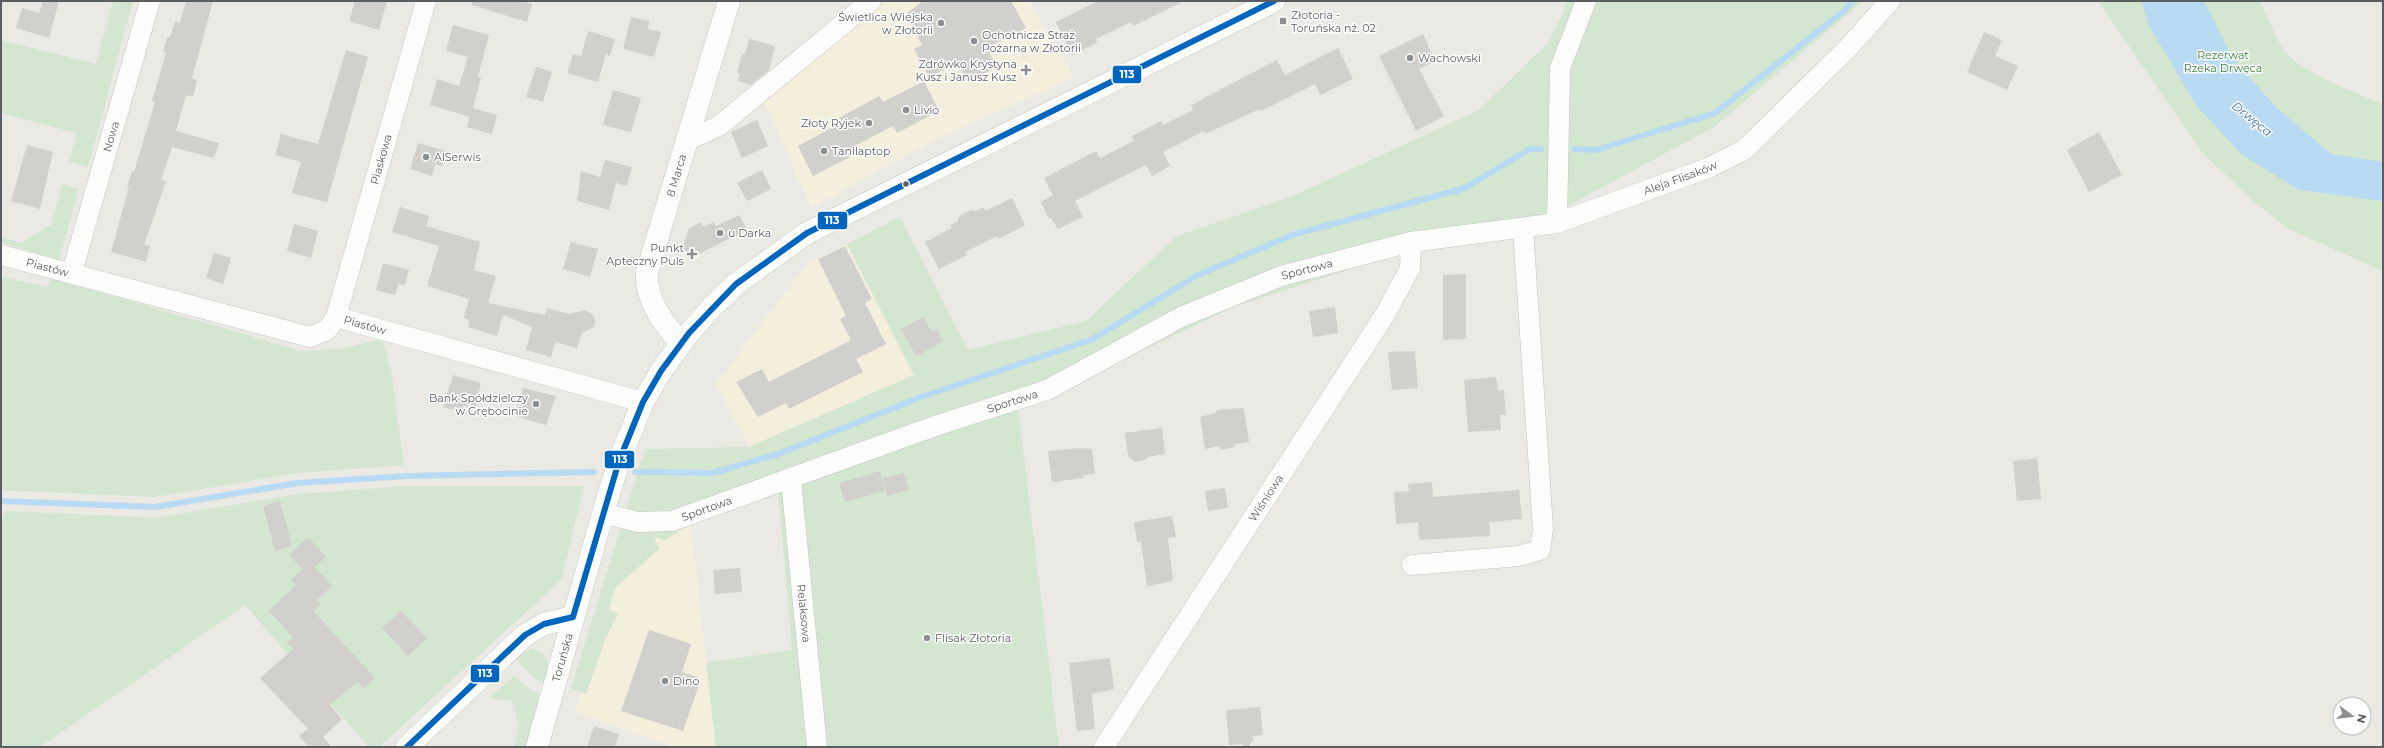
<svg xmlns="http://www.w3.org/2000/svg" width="2384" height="748" viewBox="0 0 2384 748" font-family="Montserrat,sans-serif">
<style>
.commercial{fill:#f4eedd}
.green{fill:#d2e6d0}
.water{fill:#b9daf3}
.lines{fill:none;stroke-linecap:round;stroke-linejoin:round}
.stream{stroke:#b9daf3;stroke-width:6}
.building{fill:#d1d0cd}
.street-casing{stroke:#c5c5c5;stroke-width:21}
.secondary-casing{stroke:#c6c7c6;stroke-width:23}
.street{stroke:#fcfcfb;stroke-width:20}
.secondary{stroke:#fcfcfb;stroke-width:22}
.bus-1-casing{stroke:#fff;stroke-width:9}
.bus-1{stroke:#0065bd;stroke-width:6}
.poi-dot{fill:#8c8f90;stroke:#fff;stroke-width:1.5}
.bus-dot{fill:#5a5e62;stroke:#fff;stroke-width:1.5}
.labels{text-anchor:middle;stroke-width:3;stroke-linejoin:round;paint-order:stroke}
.poi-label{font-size:11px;fill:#5a5e62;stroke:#fff;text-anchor:start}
.park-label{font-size:11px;fill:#39823c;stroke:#fff}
.street-label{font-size:11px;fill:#5a5e62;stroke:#fff}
.water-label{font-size:12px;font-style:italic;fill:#4275ab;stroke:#fff}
.line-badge{stroke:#fff;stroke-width:1.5}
.badge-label{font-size:11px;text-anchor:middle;font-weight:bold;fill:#fff}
</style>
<rect width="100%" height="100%" fill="#eae9e4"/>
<path class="commercial" d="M883,1H1029L1074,77L935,140L811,208L763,98Z
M847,244L914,375L749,447L716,384L807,264Z
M691,524L712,714L716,747H675L575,712L628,530L665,540Z"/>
<path class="green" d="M113,1H133L88,167L69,161L77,133L1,113V40L96,64Z
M1568,1H1863L1714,127L1549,216L1401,253L1236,306L1100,370L1016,390L1059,747H716L706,663L792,650L778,487L688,525L665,540L654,537L659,549L615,588L609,610L618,613L605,640L586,694L571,688L645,449L749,447L914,375L847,244L900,217L968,350L1086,321L1177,236L1291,197L1479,110L1549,42Z
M2098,1H2260C2268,17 2275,38 2286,53C2303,73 2358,94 2383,104V271L2289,229L2254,202L2201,151Z
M62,184L79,189L59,260L1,242V237L21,243L51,225Z
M1,277L48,287L51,278L301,351L340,349L382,339L391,369L404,465L297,473L154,497L1,490Z
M407,486H584L561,580L379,747H369L245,605L40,747H1V520L5,511L156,518L299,494Z
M531,649C552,653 549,666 545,683L535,679L515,658V656Z
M514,676L530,690L542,694L526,747H514L519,727L512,701L489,698Z"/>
<path class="water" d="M2142,1H2204L2232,58L2277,108L2331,154L2383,162V201L2299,190L2241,154L2196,105L2148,24Z"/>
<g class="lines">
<path class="stream" d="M1574,149L1596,150L1715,113L1845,10L1852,1
M635,472L712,473L778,454L921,397L1093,339L1196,276L1292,235L1465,188L1530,149H1541
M1,501L155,507L298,483L406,476L593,472"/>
</g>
<path class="building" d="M43,1H59L49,38L16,28L22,8L39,13Z
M186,1H213L192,78L197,80L193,97L186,95L176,131L219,143L214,158L172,147L161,180L166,181L144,245L150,246L146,262L111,252L129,187L127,186L132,171L134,172L155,102L152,101L166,53L163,52L167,37H170L175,21L180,23Z
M355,1H387L379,30L349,21Z
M472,1H523L532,4L527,22L472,5Z
M923,1H1011L1026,28L987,48L997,67L967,82L958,63L929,77L914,49L922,45L906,14Z
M1098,1H1184L1133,26L1131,22L1096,39L1097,43L1072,55L1056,22Z
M631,17L649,21L648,29L661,32L654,57L623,49Z
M453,25L489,35L478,77L481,78L473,108L497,115L492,134L467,127L470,117L430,105L437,79L459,86L468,57L446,51Z
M588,31L615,39L610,56L606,54L598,82L567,73L573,54L581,56Z
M1984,32L2002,40L1995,56L2018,66L2007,90L1967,72Z
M1423,34L1435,61L1419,69L1444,116L1416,131L1379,56Z
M749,39L775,46L769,70L751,85L738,81L740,74L737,73L742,54H745Z
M1338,48L1353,79L1321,95L1315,84L1261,111L1260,109L1205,134L1204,131L1163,152L1170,166L1152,176L1146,165L1075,201L1083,217L1058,229L1051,218L1049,219L1041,202L1053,195L1044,178L1096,151L1100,158L1134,141L1132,136L1161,121L1163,125L1193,110L1191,105L1277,60L1285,75Z
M346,50L368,57L327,202L292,193L301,162L275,155L281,134L318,144Z
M536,67L552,72L543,102L526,97Z
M924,81L939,111L897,133L893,126L853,147L856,154L813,176L798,146L839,124L837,119L879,96L883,102Z
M613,90L641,98L631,132L603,125Z
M757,120L768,146L742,158L731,132Z
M2099,132L2122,175L2089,192L2067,150Z
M418,143L446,151L442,166L435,164L432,176L410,169Z
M27,145L53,152L40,209L11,201Z
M605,160L632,167L627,186L616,183L609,210L577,201L581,171L600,177Z
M762,170L771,189L747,201L737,183Z
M1012,198L1025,225L998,239L997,236L965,252L967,255L939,269L925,242L952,228L950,225L958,221L959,216L971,210L976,211L984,207L985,211Z
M400,207L429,216L426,226L480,242L474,270L496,276L488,303L545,315L547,308L569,314L585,310L593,315L595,321L594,327L582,333L577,348L555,342L551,357L526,350L532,327L503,315L497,336L468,327L469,320L464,318L469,299L427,286L439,246L392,232Z
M739,215L747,230L689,259L683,246L689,228L701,222L703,227L714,222L716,226Z
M294,224L318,231L311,258L287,251Z
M571,242L598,249L590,277L563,269Z
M845,246L872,299L865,303L886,344L856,359L863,372L789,409L786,403L758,417L736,382L762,369L769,382L851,340L840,319L846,316L818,259Z
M214,253L231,258L223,284L206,278Z
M383,263L409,270L405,285L399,284L395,295L376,290Z
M1466,274V339L1443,340V275Z
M1335,307L1338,333L1313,337L1309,311Z
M924,317L931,331L937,329L943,342L916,356L901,329Z
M1415,351L1418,388L1392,390L1388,352Z
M453,375L481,383L475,409L463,406L461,412L443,407Z
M1496,377L1498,391L1504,390L1506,415H1500L1501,430L1468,432L1464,380Z
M523,388L556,396L546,425L514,416Z
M1241,408L1244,409L1249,442L1235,444V447L1221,450L1220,446L1205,449L1200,417L1215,413L1217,410Z
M1162,428L1165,454L1148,457L1145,460L1135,462L1128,456L1125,433Z
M1080,448L1092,449L1095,474L1083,475L1084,478L1052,482L1048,451Z
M2037,458L2041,499L2017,501L2013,461Z
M880,471L885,491L845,502L839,483Z
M904,473L909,490L887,496L883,478Z
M1432,482L1433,497L1519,490L1522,519L1489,522L1490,536L1419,540L1418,522L1396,524L1394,492L1409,491L1408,484Z
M1225,488L1228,508L1208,511L1205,491Z
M280,501L292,546L275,551L263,506Z
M1172,516L1176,537L1168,538L1173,581L1147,586L1141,542H1137L1134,522Z
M308,537L326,557L315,567L332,586L317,600L321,604L313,611L375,678L364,688L357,682L330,705L342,719L323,737L332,747H309L299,736L308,729L260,678L293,649L287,643L293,637L269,611L296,585L291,580L302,569L289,555Z
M740,568L742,592L715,594L713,570Z
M401,611L427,638L408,656L382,628Z
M649,630L691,644L682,672L698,677L699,685L683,731L621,711Z
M1110,658L1114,689L1092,694L1095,729L1077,731L1069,663Z
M1260,707L1263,735L1253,736V740L1248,747L1240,744L1229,745L1226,710Z
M594,726L619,734L615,747H587Z"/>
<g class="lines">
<defs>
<g id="street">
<path d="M686,141L719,126L871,1"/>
<path d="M1557,223L1560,68L1586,1"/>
<path id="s1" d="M1,255L310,337L327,330L336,317L643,402"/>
<path id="s2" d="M72,272L150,1"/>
<path id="s3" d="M336,317L426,1"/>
<path id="s4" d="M791,480L817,747"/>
<path id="s5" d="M603,513L638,522L672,521L935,426L1047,390L1181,317L1281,276L1411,242L1557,223L1708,168L1744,150L1848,48L1890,1"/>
<path d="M1412,565L1519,556L1540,550L1543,529L1523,228"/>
<path id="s6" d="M1104,747L1386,313L1410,268L1411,242"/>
</g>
<g id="secondary">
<path id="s7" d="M681,343C663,324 645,299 647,272L729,1"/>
<path d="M407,747L525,635L544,624L573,617"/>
<path id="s8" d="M537,747L603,513L619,461L643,402L661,371L689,333L712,307L736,284L807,233L1274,1"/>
</g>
</defs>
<use href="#street" class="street-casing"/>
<use href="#secondary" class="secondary-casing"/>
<use href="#street" class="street"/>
<use href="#secondary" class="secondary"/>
<defs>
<path id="bus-1" d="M573,617L619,461L643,402L661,371L689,333L736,284L807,233L1274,1
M407,747L525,635L544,624L573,617"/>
</defs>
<use href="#bus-1" class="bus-1-casing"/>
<use href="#bus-1" class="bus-1"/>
</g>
<g class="poi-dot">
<rect x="1279" y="17" width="8" height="8" rx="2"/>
<circle cx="941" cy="23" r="4"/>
<circle cx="974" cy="41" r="4"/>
<circle cx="1410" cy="58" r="4"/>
<path d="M1024 64h4v4h4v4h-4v4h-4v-4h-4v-4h4z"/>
<circle cx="906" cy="110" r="4"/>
<circle cx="869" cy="123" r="4"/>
<circle cx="824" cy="151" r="4"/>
<circle cx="426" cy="157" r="4"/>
<circle cx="720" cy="233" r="4"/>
<path d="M690 248h4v4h4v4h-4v4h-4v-4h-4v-4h4z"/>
<circle cx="536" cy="404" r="4"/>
<circle cx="927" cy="638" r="4"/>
<circle cx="665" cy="681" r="4"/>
</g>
<circle class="bus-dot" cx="906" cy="184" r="3.5"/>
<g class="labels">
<g class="poi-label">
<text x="1291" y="19">Złotoria -<tspan x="1291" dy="13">Toruńska nż. 02</tspan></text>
<text x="933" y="21" text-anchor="end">Świetlica Wiejska<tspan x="933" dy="13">w Złotorii</tspan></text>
<text x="982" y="39">Ochotnicza Straż<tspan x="982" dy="13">Pożarna w Złotorii</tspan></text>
<text x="1418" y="62">Wachowski</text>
<text x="1017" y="68" text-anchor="end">Zdrówko Krystyna<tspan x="1017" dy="13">Kusz i Janusz Kusz</tspan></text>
<text x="914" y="114">Livio</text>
<text x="861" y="127" text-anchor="end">Złoty Ryjek</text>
<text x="832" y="155">Tanilaptop</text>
<text x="434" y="161">AlSerwis</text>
<text x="728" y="237">u Darka</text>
<text x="684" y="252" text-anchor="end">Punkt<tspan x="684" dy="13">Apteczny Puls</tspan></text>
<text x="528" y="402" text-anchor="end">Bank Spółdzielczy<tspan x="528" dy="13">w Grębocinie</tspan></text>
<text x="935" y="642">Flisak Złotoria</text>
<text x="673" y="685">Dino</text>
</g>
<g class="park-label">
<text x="2223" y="59">Rezerwat<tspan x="2223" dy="13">Rzeka Drwęca</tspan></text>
</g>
<g class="street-label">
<text dy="4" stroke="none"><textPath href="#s2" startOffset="141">Nowa</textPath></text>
<text dy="4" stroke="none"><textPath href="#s3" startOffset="164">Piaskowa</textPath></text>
<text dy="4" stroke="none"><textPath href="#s7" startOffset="182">8 Marca</textPath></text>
<text dy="4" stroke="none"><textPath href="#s5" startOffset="1141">Aleja Flisaków</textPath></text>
<text dy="4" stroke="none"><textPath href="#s1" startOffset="48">Piastów</textPath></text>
<text dy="4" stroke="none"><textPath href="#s5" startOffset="755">Sportowa</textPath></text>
<text dy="4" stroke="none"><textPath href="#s1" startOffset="384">Piastów</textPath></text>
<text dy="4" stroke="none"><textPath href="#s5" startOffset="431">Sportowa</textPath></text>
<text dy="4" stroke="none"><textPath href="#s6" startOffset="297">Wiśniowa</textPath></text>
<text dy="4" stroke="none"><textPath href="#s5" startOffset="107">Sportowa</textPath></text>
<text dy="4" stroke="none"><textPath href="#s4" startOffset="134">Relaksowa</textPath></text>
<text dy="4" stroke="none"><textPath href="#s8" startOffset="93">Toruńska</textPath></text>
</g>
<g class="water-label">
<text transform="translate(2252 119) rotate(39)" y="4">Drwęca</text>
</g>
</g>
<g class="line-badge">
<rect x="1112" y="65" width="30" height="19" rx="4" fill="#0065bd"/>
<rect x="817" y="211" width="31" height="19" rx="4" fill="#0065bd"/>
<rect x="604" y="450" width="31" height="19" rx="4" fill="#0065bd"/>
<rect x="470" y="664" width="30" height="19" rx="4" fill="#0065bd"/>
</g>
<g class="badge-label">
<text x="1127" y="78">113</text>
<text x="832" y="224">113</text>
<text x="620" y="463">113</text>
<text x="485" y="677">113</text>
</g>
<rect width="2384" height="748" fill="none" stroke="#5a5e62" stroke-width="4"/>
<g transform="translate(2352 716) rotate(105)"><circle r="19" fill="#ffffff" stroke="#bdbfc0"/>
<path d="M0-3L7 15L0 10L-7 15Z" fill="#8c8f90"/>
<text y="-6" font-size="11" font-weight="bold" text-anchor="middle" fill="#5a5e62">N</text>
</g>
</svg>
